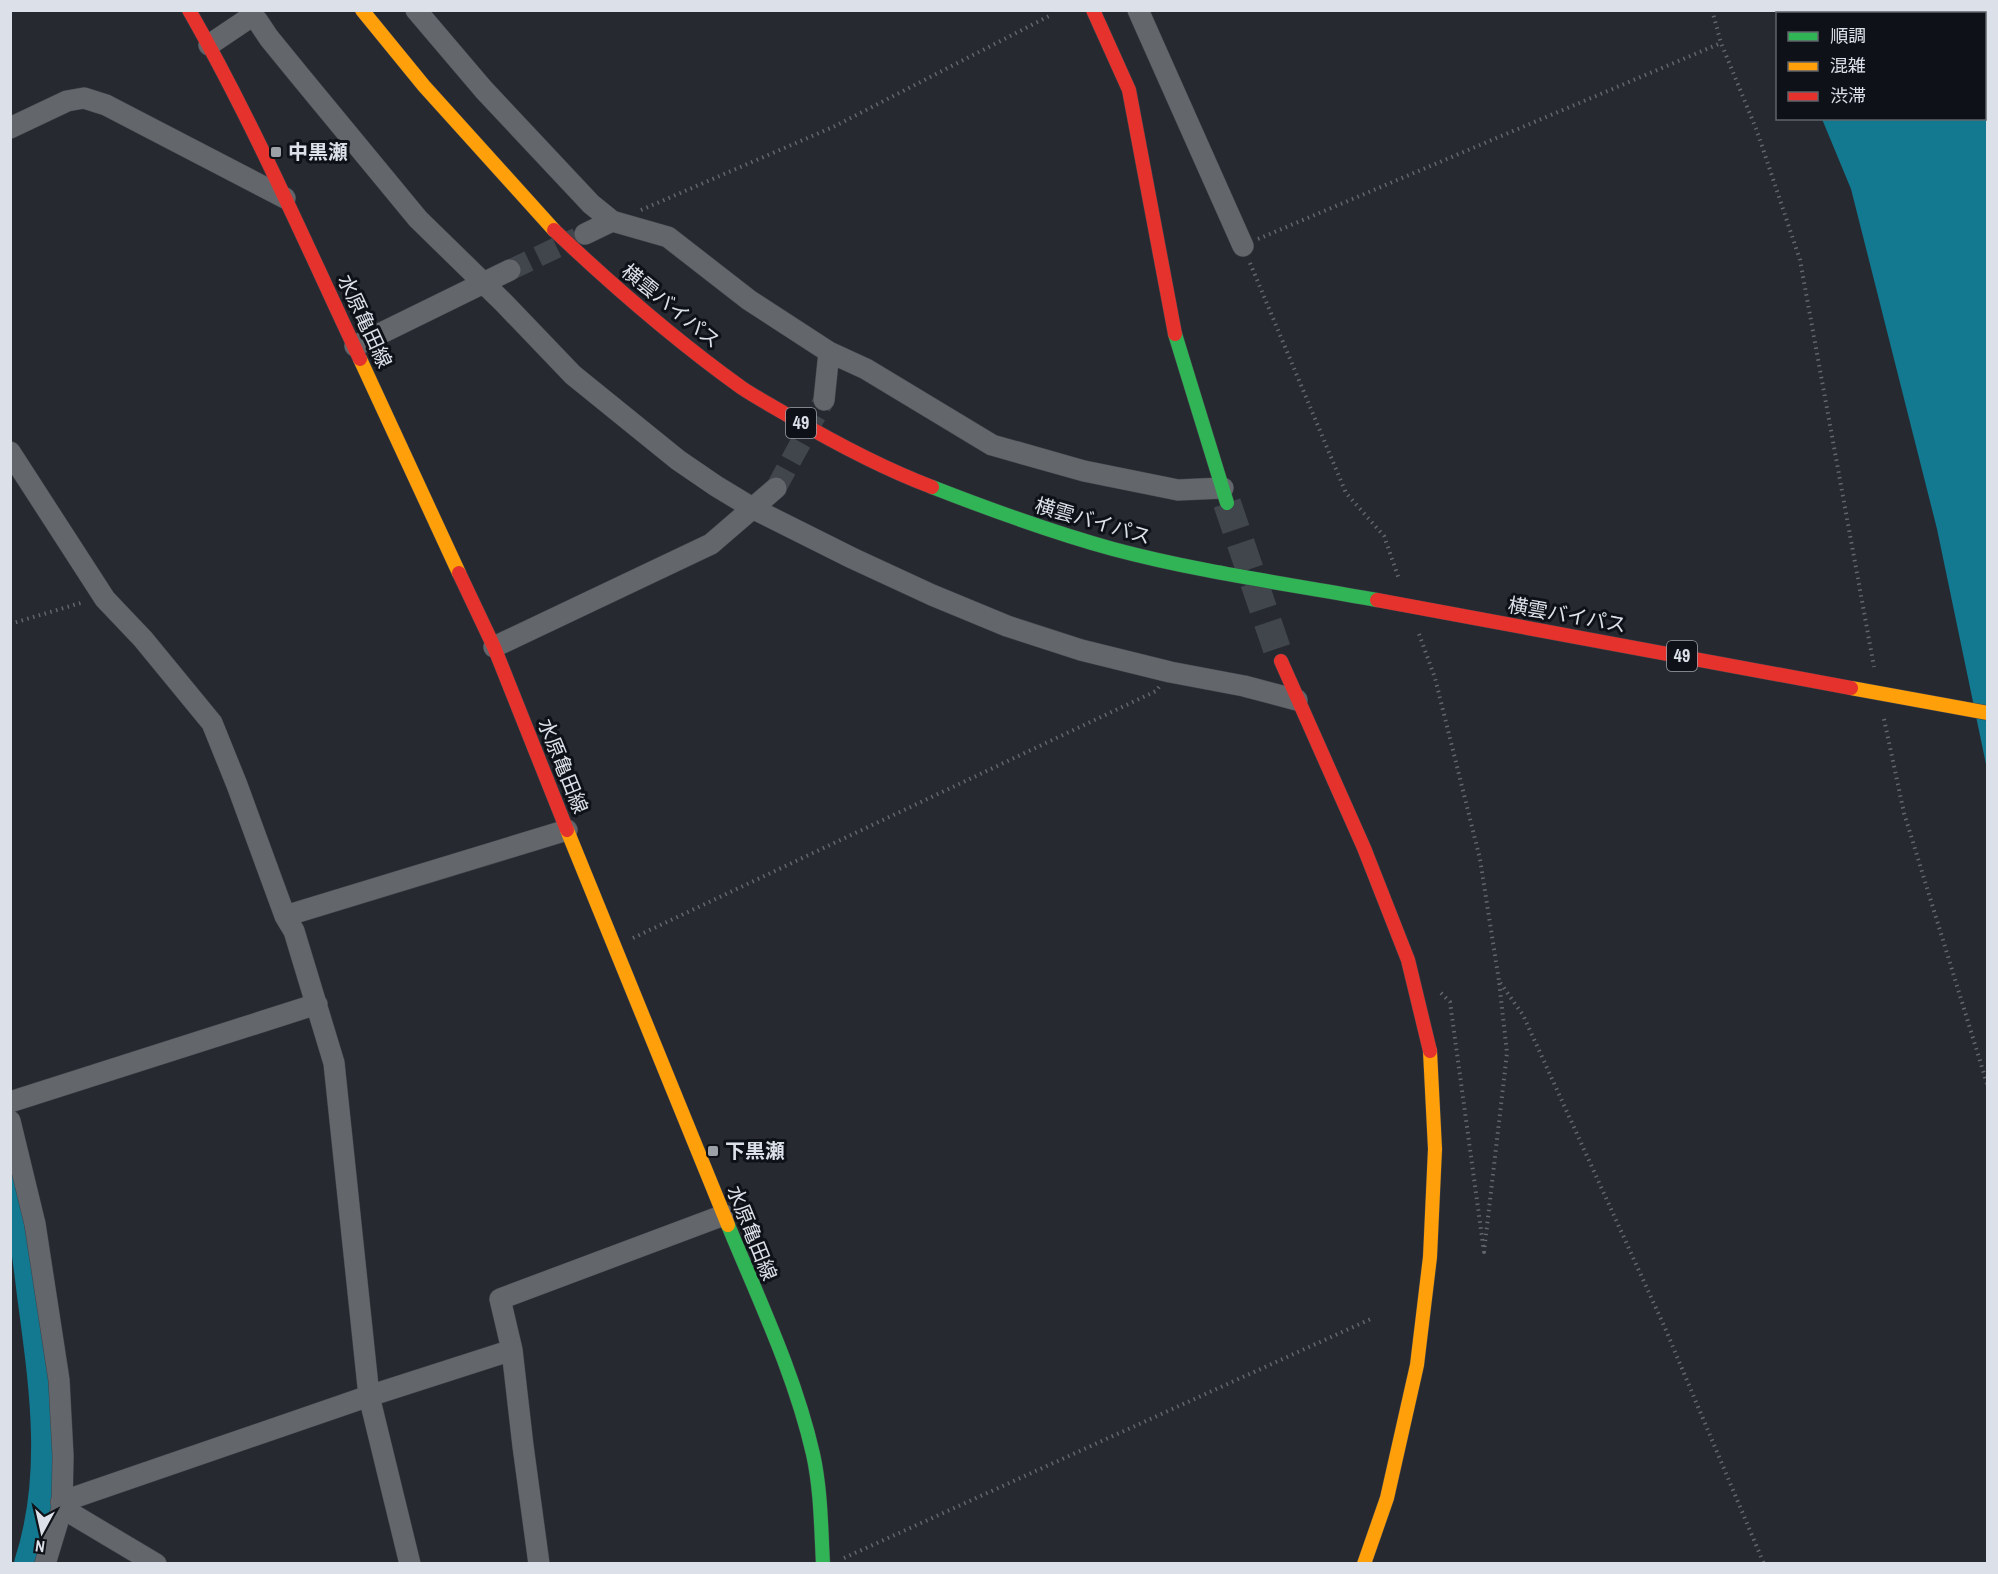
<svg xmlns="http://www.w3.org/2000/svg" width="1998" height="1574" viewBox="0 0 1998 1574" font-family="'Archivo Narrow','Noto Sans JP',sans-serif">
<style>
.water{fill:#127990}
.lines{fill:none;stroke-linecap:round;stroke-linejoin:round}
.river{stroke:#127990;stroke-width:34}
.street-tunnel{stroke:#41454c;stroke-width:21;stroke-dasharray:21 10;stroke-linecap:butt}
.secondary-tunnel{stroke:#41454c;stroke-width:28;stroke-dasharray:28 14;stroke-linecap:butt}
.street-casing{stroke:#41444a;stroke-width:22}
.fast-casing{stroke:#41444a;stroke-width:15}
.slow-casing{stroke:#41444a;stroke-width:15}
.jam-casing{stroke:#41444a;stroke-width:15}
.path{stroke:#63666c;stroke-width:4;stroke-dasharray:1.5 4.5;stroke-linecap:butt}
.street{stroke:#63676c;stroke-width:21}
.fast{stroke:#30b455;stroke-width:14}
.slow{stroke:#ff9f0a;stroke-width:14}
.jam{stroke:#e5322d;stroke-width:14}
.slow-bridge-casing{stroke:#41444a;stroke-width:15;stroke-linecap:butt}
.jam-bridge-casing{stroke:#41444a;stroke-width:15;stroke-linecap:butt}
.slow-bridge{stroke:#ff9f0a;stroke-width:14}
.jam-bridge{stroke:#e5322d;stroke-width:14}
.poi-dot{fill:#9ca1a8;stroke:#0e1117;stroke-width:2}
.labels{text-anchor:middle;stroke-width:6;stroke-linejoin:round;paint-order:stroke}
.shield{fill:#0e1117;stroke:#9ea3aa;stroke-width:1.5}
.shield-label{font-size:18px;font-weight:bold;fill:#dce1e9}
.poi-label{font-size:20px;font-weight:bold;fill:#dce1e9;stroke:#0e1117;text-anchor:start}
.street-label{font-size:20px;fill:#dce1e9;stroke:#0e1117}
</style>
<rect width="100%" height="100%" fill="#262930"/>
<path class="water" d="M1779,11H1987V769L1937,529L1851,189L1822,119L1984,118V14H1780Z"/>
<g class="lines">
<path class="river" d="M10,1163C23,1203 29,1253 34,1295C46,1385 60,1475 31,1564"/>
<path class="street-tunnel" d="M510,270L577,238
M776,488L824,400"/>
<path class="secondary-tunnel" d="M1227,503L1281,661"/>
<defs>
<path id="street" d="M416,10L484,90L591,204L612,221L668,237L749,300L829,352L866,369L992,445L1084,471L1178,490L1223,488
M1138,10L1243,246
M209,45L249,18L257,20L269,38L300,76L418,219L504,303L573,375L678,460L716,486L754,509L852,558L932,595L1007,626L1081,650L1170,672L1244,686L1297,700
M10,128L67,101L84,98L106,105L285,198
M585,234L612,221
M355,346L510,270
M824,400L829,352
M10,452L105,599L143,639L212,723L237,785L285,916L294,931L334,1063L369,1396L410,1564
M494,647L711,544L776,488
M285,916L567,830
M10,1102L317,1004
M10,1121L35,1224L59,1380L63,1456L62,1508L45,1564
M61,1502L369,1396L512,1350
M62,1508L156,1564
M539,1564L523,1446L512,1350L500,1299L724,1215"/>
<path id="fast" d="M1175,334L1227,503
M932,487C991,510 1051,532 1113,549C1199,572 1289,584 1377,600
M728,1225C759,1300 795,1375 813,1454C821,1490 821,1528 823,1564"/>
<path id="slow" d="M362,10L424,86L554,230
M360,359L459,573
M567,830L728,1225
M1364,1564L1387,1498L1417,1365L1430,1257L1435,1149L1430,1051"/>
<path id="jam" d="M189,10C253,122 305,242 360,359
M1093,10L1129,90L1175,334
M554,230C614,287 675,340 742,388C757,398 774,407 789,416C835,443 882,468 932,487
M459,573L494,647L567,830
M1281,661L1364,848L1408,960L1430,1051"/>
</defs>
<use href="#street" class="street-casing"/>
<use href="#fast" class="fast-casing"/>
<use href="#slow" class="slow-casing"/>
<use href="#jam" class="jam-casing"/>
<path class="path" d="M1712,10L1721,43L1757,131L1800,260L1874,667
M641,210L833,127L1051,15
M1258,239L1721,43
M1250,263L1346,493L1384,536L1399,579
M10,624L84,602
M1419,634L1435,678L1480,859L1499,981
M1884,719L1904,813L1988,1087
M633,938L1156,691L1159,687
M1441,993L1450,1002L1484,1252L1507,1053L1499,981L1523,1015L1665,1328L1764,1564
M844,1558L1373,1318"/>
<use href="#street" class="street"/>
<use href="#fast" class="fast"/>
<use href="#slow" class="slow"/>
<use href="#jam" class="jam"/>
<defs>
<path id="slow-bridge" d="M1851,688L1988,713"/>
<path id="jam-bridge" d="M1377,600L1851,688"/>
</defs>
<use href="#slow-bridge" class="slow-bridge-casing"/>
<use href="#jam-bridge" class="jam-bridge-casing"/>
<use href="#slow-bridge" class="slow-bridge"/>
<use href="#jam-bridge" class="jam-bridge"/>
</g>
<g class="poi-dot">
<rect x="270" y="146" width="12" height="12" rx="3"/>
<rect x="707" y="1145" width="12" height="12" rx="3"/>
</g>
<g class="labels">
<g class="shield">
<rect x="786" y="408" width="30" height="30" rx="4.5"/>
<rect x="1667" y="641" width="30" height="30" rx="4.5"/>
</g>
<g class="shield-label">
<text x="801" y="429">49</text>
<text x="1682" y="662">49</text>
</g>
<g class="poi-label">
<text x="288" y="159">中黒瀬</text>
<text x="725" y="1158">下黒瀬</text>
</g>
<g class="street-label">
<text transform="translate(671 306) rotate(39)" y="7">横雲バイパス</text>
<text transform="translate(365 321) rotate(65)" y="7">水原亀田線</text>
<text transform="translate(1093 521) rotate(16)" y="7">横雲バイパス</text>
<text transform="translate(1567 615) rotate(10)" y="7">横雲バイパス</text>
<text transform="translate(563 766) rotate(68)" y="7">水原亀田線</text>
<text transform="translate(752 1233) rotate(68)" y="7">水原亀田線</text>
</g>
</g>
<rect width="1998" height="1574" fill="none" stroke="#dce1e9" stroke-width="24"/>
<rect x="1776" y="12" width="210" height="108" fill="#0e1117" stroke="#60646b" stroke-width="1.5"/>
<rect x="1788" y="32" width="30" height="9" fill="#30b455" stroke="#60646b" stroke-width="1.5"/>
<text x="1830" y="42" font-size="18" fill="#dce1e9">順調</text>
<rect x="1788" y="62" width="30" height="9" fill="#ff9f0a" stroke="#60646b" stroke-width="1.5"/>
<text x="1830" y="72" font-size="18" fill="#dce1e9">混雑</text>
<rect x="1788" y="92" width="30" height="9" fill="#e5322d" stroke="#60646b" stroke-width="1.5"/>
<text x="1830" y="102" font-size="18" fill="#dce1e9">渋滞</text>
<g transform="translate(42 1532) rotate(188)" stroke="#0e1117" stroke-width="4.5" paint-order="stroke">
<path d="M0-4.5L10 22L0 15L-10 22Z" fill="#dce1e9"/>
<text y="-9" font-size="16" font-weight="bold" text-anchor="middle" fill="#dce1e9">N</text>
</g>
</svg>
